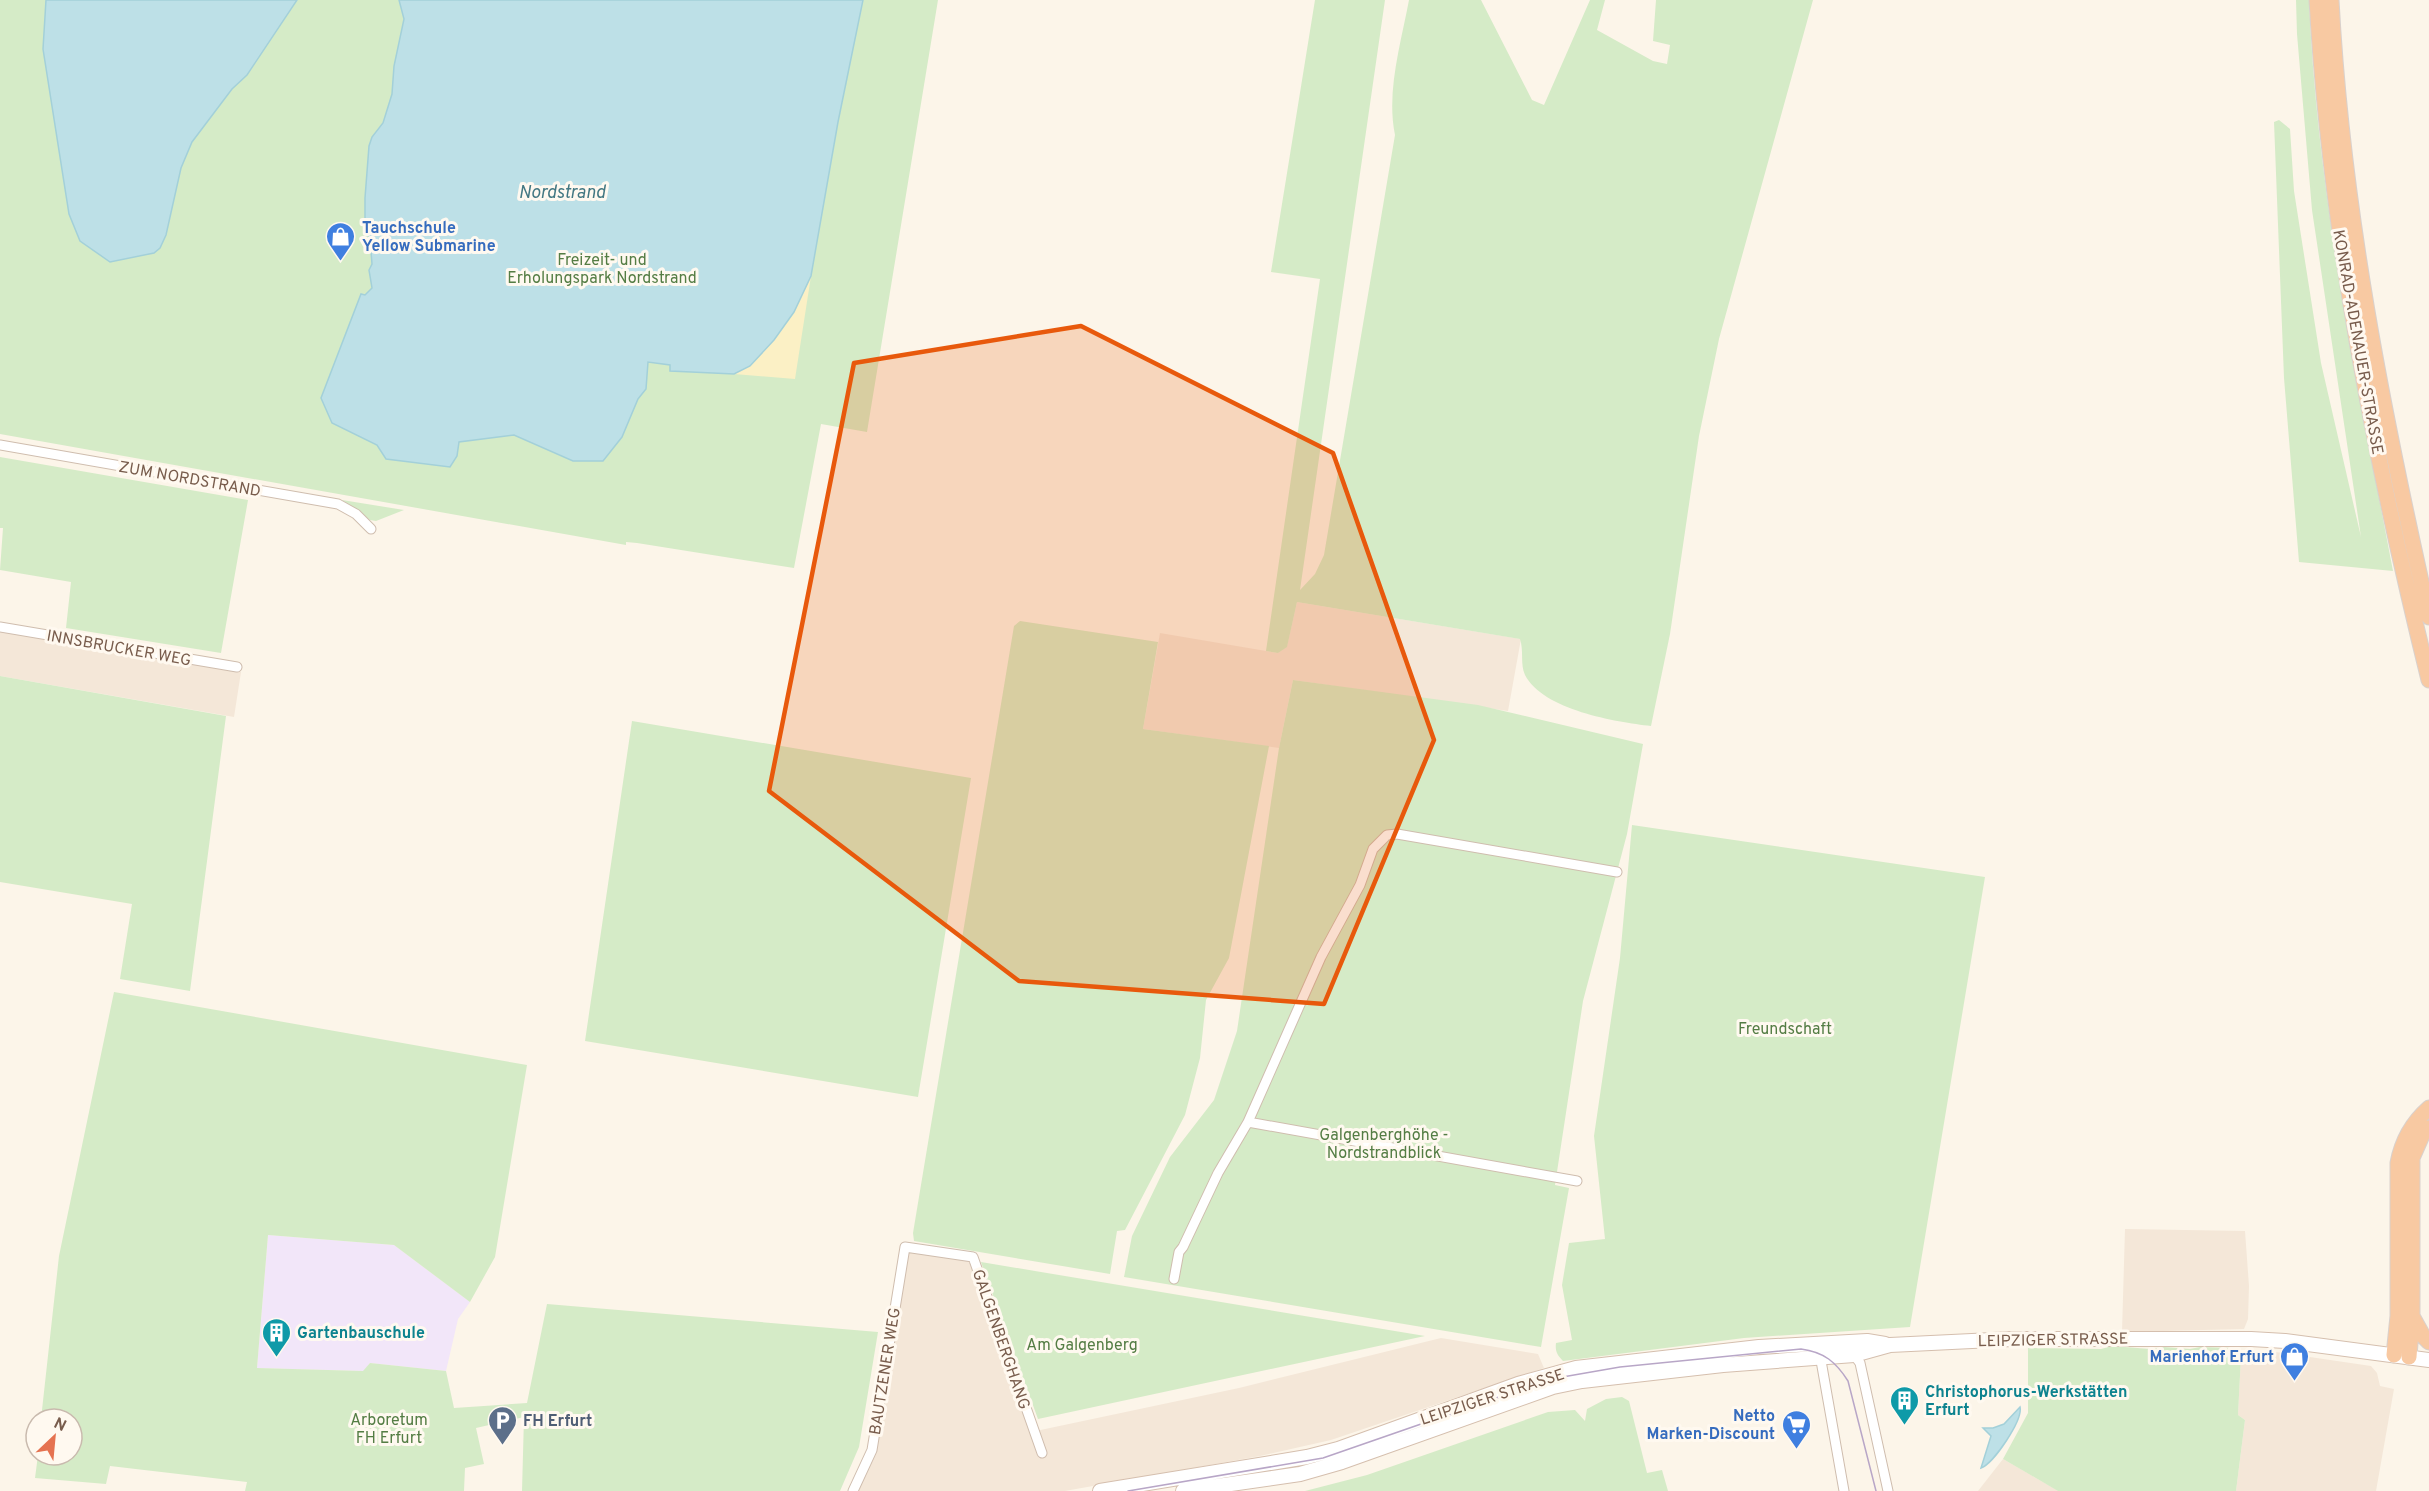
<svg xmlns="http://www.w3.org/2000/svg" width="2429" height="1491" viewBox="0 0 2429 1491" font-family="Overpass,sans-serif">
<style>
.residential{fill:#f4e7d8}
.education{fill:#f2e6f9}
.green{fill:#d5ebc7}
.sand{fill:#fbf0c5}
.water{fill:#bde0e7;stroke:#a3d0d9;stroke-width:1.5}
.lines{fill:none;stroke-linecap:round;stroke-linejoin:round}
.minor-casing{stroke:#cfbdae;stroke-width:11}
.secondary-casing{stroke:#d5bfae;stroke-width:16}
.trunk-casing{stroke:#d9d1cd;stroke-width:17}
.minor{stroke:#fff;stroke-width:9}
.secondary{stroke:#fff;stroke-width:14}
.trunk{stroke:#f8c9a2;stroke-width:15}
.tram{stroke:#b8a6c7;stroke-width:1.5}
.marked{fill:#e8590c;fill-opacity:0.2;stroke:#e8590c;stroke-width:4.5;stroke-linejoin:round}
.labels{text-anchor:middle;stroke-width:6;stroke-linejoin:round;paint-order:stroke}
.shop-label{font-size:16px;font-weight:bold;fill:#366cbe;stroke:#fff9f0;text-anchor:end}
.park-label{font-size:16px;fill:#547d44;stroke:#fff9f0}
.street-label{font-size:16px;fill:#785c4c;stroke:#fff9f0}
.culture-label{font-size:16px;font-weight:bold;fill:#0d838f;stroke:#fff9f0;text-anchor:start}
.service-label{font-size:16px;font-weight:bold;fill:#4e5e75;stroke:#fff9f0;text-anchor:start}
.water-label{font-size:18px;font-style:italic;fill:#437883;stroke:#fff9f0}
</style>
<rect width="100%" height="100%" fill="#fcf5e9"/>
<path class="residential" d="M1297,602L1521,639L1508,711L1293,680L1279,748L1143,729L1160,633L1278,653L1287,646Z
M0,631L241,672L234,717L0,676Z
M2125,1229L2245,1231L2249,1286L2248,1319L2244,1329L2122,1332Z
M907,1250L970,1260L1031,1432L1239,1388L1441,1338L1538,1354L1544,1368L1331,1440L1260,1456L1065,1491H859Z
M2262,1350L2371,1366L2377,1373L2380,1386L2394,1389L2376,1491H2236L2245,1420L2238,1415L2241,1356H2254Z
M2003,1459L2057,1490L2058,1491H1978Z"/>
<path class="education" d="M268,1235L394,1245L470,1302L458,1319L446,1371L370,1363L364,1371L257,1368Z"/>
<path class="green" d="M0,0H938L867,432L821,424L794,568L637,543L626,542V545L0,434Z
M1315,0H1385L1300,590L1315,574L1324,555L1395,135C1386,92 1401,43 1409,0H1481L1532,100L1544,105L1590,0H1605L1597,30L1653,61L1667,64L1670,45L1653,41L1656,0H1813L1719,339L1699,436L1670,634L1651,726C1616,722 1543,710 1525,675C1520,664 1524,651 1520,639L1297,602L1287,647L1278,653L1266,651L1320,279L1271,272Z
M2296,0H2309C2317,192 2357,382 2393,571L2299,562L2284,378L2274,122L2279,120L2290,129L2294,191L2321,363L2361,537L2312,210L2297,34Z
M0,457L248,500L221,653L66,628L71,582L0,570L3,528H0Z
M342,500L404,510L376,521L370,520Z
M1020,621L1158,642L1143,729L1269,746L1229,958L1206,1000L1200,1058L1185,1115L1125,1230L1117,1231L1110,1274L914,1241L913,1233L1014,626Z
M0,676L226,716L190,991L120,979L132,904L0,882Z
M1293,680L1478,705L1643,744L1627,834L1583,1001L1555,1185L1569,1188L1541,1347L1124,1277L1132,1236L1170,1157L1214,1100L1237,1031L1279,748Z
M632,721L971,778L918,1097L585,1041Z
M1632,825L1985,877L1910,1327L1744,1338L1563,1361C1557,1355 1555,1351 1556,1343L1572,1340L1562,1285L1569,1243L1605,1239L1594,1136L1620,958Z
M114,992L527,1065L495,1257L470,1302L394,1245L268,1235L257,1368L363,1371L370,1363L446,1371L454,1408L527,1403L547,1304L878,1332L859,1447L840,1491H522L524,1417L476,1428L484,1464L465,1468L464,1491H245L247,1482L110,1466L106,1484L35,1478L38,1455H72V1419H41L59,1256Z
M981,1262L1425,1336L1038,1419Z
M2112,1346L2150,1349L2164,1347L2190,1349L2200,1347L2235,1348L2241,1356L2238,1415L2245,1420L2236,1491H2058L2003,1459L2028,1413V1348L2101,1349Z
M1622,1397L1629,1401L1647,1473L1662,1470L1668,1491H1305L1367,1475L1548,1412L1575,1410L1585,1421L1587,1409L1606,1399Z"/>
<path class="sand" d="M811,276L795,379L734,374C770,356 795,311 811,276Z"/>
<path class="water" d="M46,0H297L247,75L232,89L192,142L181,168L166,235L160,248L154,253L110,262L80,241L69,214L43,49Z
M399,0H863L838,122L811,276L794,312L774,340L750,366L734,374L670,371V365L648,362L646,389L638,399L622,437L603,461H573L514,435L459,442L457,456L450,467L386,459L377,445L332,423L321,398L361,294L365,295L372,288L369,270L372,264L370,239L365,230V198L369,146L372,137L383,123L392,94L394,66L404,19Z
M2020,1407C2023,1420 1994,1463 1981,1468L1991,1436L1983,1428H1993L2004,1424Z"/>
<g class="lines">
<defs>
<path id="minor" d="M0,445L338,504L356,514L371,529
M0,627L237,667
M1248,1122L1577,1181
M1174,1279L1179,1252L1183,1247L1218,1173L1248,1122L1321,957L1360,885L1373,849L1387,835L1397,834L1617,872
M1852,1352L1860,1363L1888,1491
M1820,1355L1844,1491
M853,1491L872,1450L905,1247L973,1257L1042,1453"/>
<path id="secondary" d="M1100,1491L1307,1457L1338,1449L1518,1384L1576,1368L1759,1347L1867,1341L1885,1344
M1183,1491L1300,1474L1342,1462L1553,1387L1582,1381L1723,1365L1854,1355L1890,1345L2013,1339H2251L2285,1341L2429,1360"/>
<path id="trunk" d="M2317,0C2330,229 2374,457 2429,680
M2331,0C2342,208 2383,414 2429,617
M2412,1316L2423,1336L2429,1342
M2394,1355L2398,1316V1163C2402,1141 2412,1123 2429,1108
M2409,1357L2412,1316V1158L2423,1133L2429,1128"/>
</defs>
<use href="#minor" class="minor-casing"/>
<use href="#secondary" class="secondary-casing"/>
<use href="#trunk" class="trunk-casing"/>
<use href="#minor" class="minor"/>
<use href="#secondary" class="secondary"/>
<use href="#trunk" class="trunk"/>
<path class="tram" d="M1128,1491L1323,1458L1551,1379L1620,1367L1801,1349C1824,1352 1836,1362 1848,1381L1876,1491"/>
</g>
<path class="marked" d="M1081,326L1333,453L1434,740L1324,1004L1019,981L769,791L854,363Z"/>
<defs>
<symbol id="shop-pin" viewBox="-11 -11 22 30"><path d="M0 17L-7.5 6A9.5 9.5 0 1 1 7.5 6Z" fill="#3f7fe0" stroke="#fff9f0"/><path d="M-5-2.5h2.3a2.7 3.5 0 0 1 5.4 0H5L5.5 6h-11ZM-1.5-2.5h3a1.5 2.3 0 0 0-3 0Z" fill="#fff"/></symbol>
<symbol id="building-pin" viewBox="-11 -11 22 30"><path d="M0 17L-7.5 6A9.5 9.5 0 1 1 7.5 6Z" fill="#0f9aa8" stroke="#fff9f0"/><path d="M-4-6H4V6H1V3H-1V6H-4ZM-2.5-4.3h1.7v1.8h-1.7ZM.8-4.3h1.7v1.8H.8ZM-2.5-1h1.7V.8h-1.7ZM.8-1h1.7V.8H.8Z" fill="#fff"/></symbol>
<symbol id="parking-pin" viewBox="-11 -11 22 30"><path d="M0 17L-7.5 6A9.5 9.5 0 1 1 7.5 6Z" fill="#5c6f8a" stroke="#fff9f0"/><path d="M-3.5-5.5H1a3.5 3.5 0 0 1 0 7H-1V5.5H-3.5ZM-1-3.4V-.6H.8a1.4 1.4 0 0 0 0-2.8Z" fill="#fff"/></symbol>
<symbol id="supermarket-pin" viewBox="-11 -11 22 30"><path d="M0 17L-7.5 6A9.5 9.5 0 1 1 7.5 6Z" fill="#3f7fe0" stroke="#fff9f0"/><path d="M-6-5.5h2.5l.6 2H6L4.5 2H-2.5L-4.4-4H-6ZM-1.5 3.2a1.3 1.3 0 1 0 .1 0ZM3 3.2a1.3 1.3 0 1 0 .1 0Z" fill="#fff"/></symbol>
</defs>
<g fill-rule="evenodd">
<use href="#shop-pin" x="324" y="220" width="33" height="45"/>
<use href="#building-pin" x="260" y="1316" width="33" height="45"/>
<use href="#shop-pin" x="2278" y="1340" width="33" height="45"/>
<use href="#building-pin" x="1888" y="1384" width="33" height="45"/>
<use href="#parking-pin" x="486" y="1404" width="33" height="45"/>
<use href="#supermarket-pin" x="1780" y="1408" width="33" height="45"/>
</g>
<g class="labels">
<g class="shop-label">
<text x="362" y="233" text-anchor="start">Tauchschule<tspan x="362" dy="18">Yellow Submarine</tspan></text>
<text x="2274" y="1362">Marienhof Erfurt</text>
<text x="1775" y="1421">Netto<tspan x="1775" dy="18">Marken-Discount</tspan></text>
</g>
<g class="park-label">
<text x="602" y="265">Freizeit- und<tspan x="602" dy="18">Erholungspark Nordstrand</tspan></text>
<text x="1785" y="1034">Freundschaft</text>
<text x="1384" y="1140">Galgenberghöhe -<tspan x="1384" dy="18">Nordstrandblick</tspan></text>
<text x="1082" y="1350">Am Galgenberg</text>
<text x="389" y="1425">Arboretum<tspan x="389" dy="18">FH Erfurt</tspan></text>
</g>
<g class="street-label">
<text transform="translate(2359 342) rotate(80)" y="6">KONRAD-ADENAUER-STRASSE</text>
<text transform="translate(190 478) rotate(10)" y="6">ZUM NORDSTRAND</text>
<text transform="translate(119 647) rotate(10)" y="6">INNSBRUCKER WEG</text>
<text transform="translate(1002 1339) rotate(71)" y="6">GALGENBERGHANG</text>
<text transform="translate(2053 1339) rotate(-1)" y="6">LEIPZIGER STRASSE</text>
<text transform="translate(884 1371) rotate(-81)" y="6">BAUTZENER WEG</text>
<text transform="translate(1492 1396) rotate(-18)" y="6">LEIPZIGER STRASSE</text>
</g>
<g class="culture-label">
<text x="297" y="1338">Gartenbauschule</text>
<text x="1925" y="1397">Christophorus-Werkstätten<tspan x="1925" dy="18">Erfurt</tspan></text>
</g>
<g class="service-label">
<text x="523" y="1426">FH Erfurt</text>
</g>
<g class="water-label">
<text x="562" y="198">Nordstrand</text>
</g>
</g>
<g transform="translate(54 1437) rotate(26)"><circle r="28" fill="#fff9f0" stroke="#c9baae" stroke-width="1.5"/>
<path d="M0-4.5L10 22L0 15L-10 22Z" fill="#e57250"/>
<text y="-9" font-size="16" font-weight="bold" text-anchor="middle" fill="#785c4c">N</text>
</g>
</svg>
